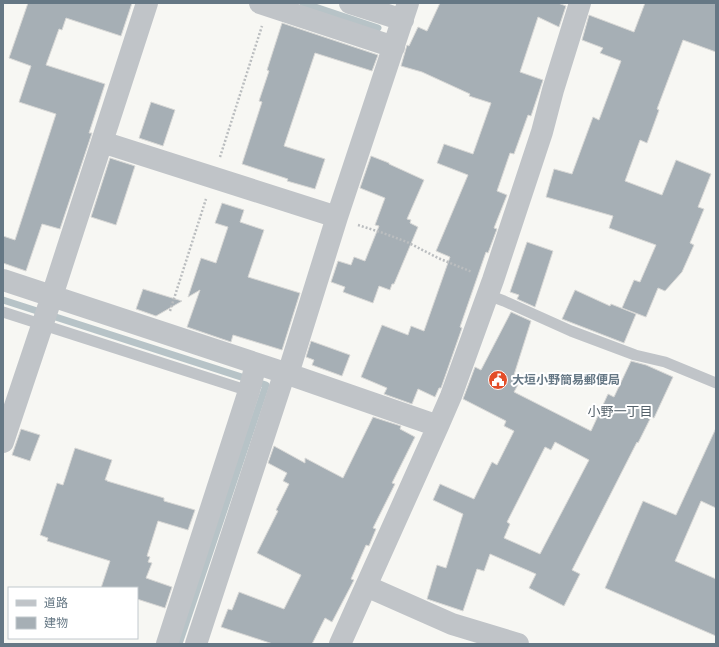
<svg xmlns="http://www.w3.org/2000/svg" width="719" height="647" viewBox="0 0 719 647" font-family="Figtree,'Noto Sans JP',sans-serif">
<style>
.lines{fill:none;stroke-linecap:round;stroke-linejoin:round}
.stream{stroke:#b7c3c7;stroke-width:7}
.building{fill:#a6afb5;stroke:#d8d8d6;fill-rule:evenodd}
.path{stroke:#babdbf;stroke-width:2.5;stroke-dasharray:2 2;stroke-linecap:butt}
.lane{stroke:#c0c4c8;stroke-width:11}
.street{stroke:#c0c4c8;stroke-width:22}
.labels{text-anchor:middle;stroke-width:4;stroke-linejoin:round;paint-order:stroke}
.poi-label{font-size:12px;font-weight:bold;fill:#667885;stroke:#fff;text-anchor:start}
.neighbourhood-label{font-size:13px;fill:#54616a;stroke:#fff}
</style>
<rect width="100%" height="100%" fill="#f7f7f3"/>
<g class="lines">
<path class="stream" d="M303,3L378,28
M3,300L266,385L179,644"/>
</g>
<path class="building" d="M28,3H132L121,36L66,18L62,30L59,29L46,65L105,84L89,133H92L60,229L42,224L26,271L3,263V236L15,240L56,114L19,102L31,66L9,58Z
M440,3H558L566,6L559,27L538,17L520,72L543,80L531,116L528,115L514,154L510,153L497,191L507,195L494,228L497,229L488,253L486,252L460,327L462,328L441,388H439L435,397L418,389L412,404L384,394L387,388L361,377L382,325L408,335L411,326L424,331L450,257L436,251L468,175L437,163L444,144L473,154L491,103L469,96L470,94L422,72L401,66L407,45L409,46L418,27L427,31Z
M645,3H716V52L683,40L657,109L659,110L647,143L640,140L625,181L662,195L676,160L711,174L698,207L704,209L690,243L694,245L682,272L665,291L658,288L646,317L622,308L634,280L640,282L656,245L609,228L613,216L546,197L554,169L572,174L593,117L599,120L621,61L600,53L603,48L582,40L589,15L634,32Z
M282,23L378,55L372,71L315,53L284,146L325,159L315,189L287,181L288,179L242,164L262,102L259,101L269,71L267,70Z
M151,102L175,110L163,146L139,138Z
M371,156L389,163V164L424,180L407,219L411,220L410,223L418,227L394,284H392L390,290L379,286L373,303L343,292L345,287L331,282L338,261L351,265L354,257L365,261L379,226L375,225L385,198L360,188Z
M110,158L135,166L116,225L91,217Z
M222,203L244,210L240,222L264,230L248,277L300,293L282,350L233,335L231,342L187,327L200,290L188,297L201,258L216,263L228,227L215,223Z
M527,242L553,251L535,307L517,299L519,295L510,292Z
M143,289L182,301L156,316L136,309Z
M575,290L610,306L611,304L636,314L624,343L562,319Z
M511,312L531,321L513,378L520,381L514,392L591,431L608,394L614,397L631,361L646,365L673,377L654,418L651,417L638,443L637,442L572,570L580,574L564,606L529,588L536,574L490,554L484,571L477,569L463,611L427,599L437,565L446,568L463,514L433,500L440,484L474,499L492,462L497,465L514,431L504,426L506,421L463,399L475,367L481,370ZM555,442L589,460L540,554L504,538L510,524L507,522L545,447L551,450Z
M311,341L350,355L342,376L312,365L314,360L306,357Z
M373,417L401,426L400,429L415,437L392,483L395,484L373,528L376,529L369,546L366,545L351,579L354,580L332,622L325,618L312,644H273L221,627L228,609L232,610L239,592L284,609L301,575L257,553L278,511L276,510L289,484L283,481L287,473L268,463L274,446L305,463V458L343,478Z
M716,428V508L701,501L675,561L716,579V636L605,588L643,501L676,515Z
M21,429L40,435L30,461L12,455Z
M75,448L112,460L105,480H107V481L164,498V501L195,510L188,530L158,521L147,556L150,557L148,562L152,563L146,578L172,587L165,608L137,599V588H101L110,561L47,541L48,538L40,535L57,483L63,485Z"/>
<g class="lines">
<path class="path" d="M220,157L262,26
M358,225L383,233L407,242L438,258L472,272
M170,311L206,199"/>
<path class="lane" d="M488,295L504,301L571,331L635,355L665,362L716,383
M3,312L249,391"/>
<path class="street" d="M260,3L394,47
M350,3L403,20
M102,142L337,217
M3,280L288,374L438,426
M3,442L52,296L147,3
M366,586L452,624L518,644
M167,644L249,391L256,364
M196,644L282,381L288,374L337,217L408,3
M340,644L438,426L451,396L493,280L542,132L553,90L580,3"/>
</g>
<defs>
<symbol id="civic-disc" viewBox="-11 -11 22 22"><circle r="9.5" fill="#e34d28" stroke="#fff"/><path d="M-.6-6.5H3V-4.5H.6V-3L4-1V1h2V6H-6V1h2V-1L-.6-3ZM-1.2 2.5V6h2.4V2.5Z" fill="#fff"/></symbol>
</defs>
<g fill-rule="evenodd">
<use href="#civic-disc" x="487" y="369" width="22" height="22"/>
</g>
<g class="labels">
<g class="poi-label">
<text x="512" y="384">大垣小野簡易郵便局</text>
</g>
<g class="neighbourhood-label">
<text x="620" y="416">小野一丁目</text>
</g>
</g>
<rect width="719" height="647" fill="none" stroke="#667885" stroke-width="8"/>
<rect x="8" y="587" width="130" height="52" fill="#ffffff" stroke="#c2c9ce"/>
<rect x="16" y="600" width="20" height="6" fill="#c0c4c8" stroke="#c2c9ce"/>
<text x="44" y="607" font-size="12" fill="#667885">道路</text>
<rect x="16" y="617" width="20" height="12" fill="#a6afb5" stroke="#c2c9ce"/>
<text x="44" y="627" font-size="12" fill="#667885">建物</text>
</svg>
